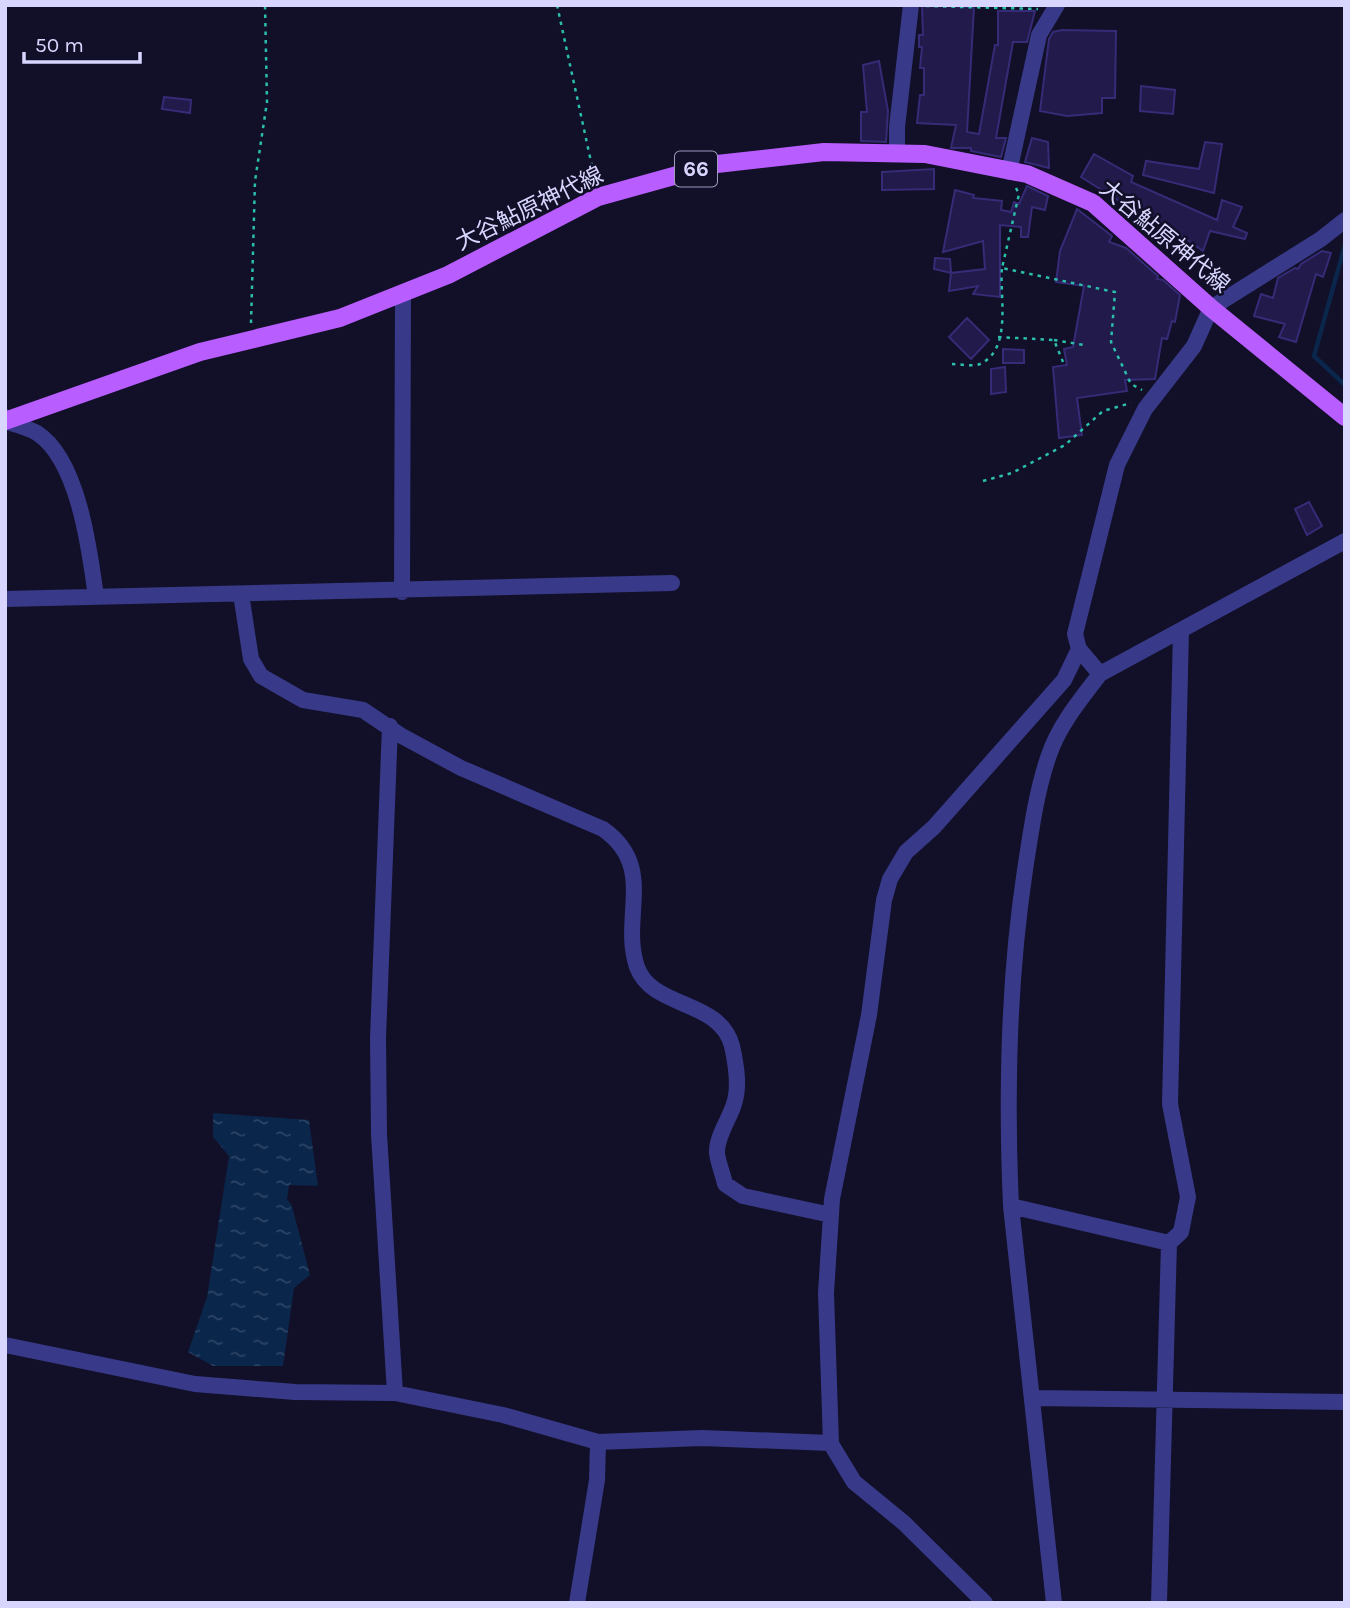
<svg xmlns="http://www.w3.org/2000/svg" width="1350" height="1608" viewBox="0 0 1350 1608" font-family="Karla,'Noto Sans JP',sans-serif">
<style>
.water{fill:url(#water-ripples)}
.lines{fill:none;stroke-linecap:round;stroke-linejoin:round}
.stream{stroke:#0a264b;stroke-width:4.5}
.building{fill:#211a4a;stroke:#362b76;stroke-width:2}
.path{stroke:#2bbeac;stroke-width:2.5;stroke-dasharray:3.5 5;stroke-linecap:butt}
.minor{stroke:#383a89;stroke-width:16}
.major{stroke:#b85dff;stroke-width:18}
.labels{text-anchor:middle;stroke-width:5;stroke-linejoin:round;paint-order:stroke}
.shield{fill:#120f28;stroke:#9d9abe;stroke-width:2}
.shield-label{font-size:21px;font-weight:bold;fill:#d8d6ff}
.street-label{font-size:23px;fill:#d8d6ff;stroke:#120f28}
</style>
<defs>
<pattern id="water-ripples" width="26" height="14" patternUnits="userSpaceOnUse" patternTransform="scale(1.75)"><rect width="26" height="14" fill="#0a264b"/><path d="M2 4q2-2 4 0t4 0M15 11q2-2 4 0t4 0" fill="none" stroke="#2d4566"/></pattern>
</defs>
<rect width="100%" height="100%" fill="#120f28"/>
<path class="water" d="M213,1113L309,1120L318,1186L289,1185L287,1199L292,1206L310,1275L294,1288L283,1366H213L188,1352L207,1297L229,1156L213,1137Z"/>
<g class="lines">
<path class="stream" d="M1345,245L1314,356L1345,385"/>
</g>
<path class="building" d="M922,5L974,7L967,132L979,134L995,45H998V11H1035L1027,42H1013L996,138H1006L1001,157L971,151V148H951L956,125L917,123L920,95H924V68H920L922,47H919V35H923Z
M1062,30L1116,31L1115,98H1102V113L1067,116L1040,111L1049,39L1053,32Z
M879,61L888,111L886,142L861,141V112H867L863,65Z
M1141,86L1175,90L1173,114L1140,111Z
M164,97L191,100L190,113L162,109Z
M1032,138L1048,142L1049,168L1025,162Z
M1205,142L1222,144L1214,193L1143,175L1146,161L1199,169Z
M1094,154L1133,176L1131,182L1217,220L1222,200L1242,207L1233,227L1247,233L1245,239L1210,231L1203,251L1162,222L1159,231L1127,206L1081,177Z
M934,169V189L882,190V172Z
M1027,186L1048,196L1045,210L1032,207L1028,237H1021V227L1000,225V297L973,294L978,286L949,291L951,273L985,269L983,241L943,252L955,190L974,195L973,198L1002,201L1001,210L1011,212L1014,202L1019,204Z
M1077,209L1112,236L1109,242L1126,248L1158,276L1157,279L1163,280L1180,295L1175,322L1172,321L1167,339L1162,338L1155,379L1125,380L1127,391L1077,398L1082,435L1059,438L1053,367L1067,365L1064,349L1073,347L1084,286L1056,282L1060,251Z
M1322,251L1331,253L1323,277L1316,274L1296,342L1279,337L1285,324L1254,316L1261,294L1273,298L1278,278L1295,268L1298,269L1301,264Z
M935,258L950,259L951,273L934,269Z
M967,318L989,340L971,359L949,337Z
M1003,349L1024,350V363H1003Z
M1005,367L1006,392L991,394V369Z
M1309,502L1322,526L1307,535L1295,509Z"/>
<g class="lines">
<path class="path" d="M557,5L595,180
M926,6L1038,9
M1016,188L1019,194L1002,268L1115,292L1111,342L1131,384L1142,390
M251,323L255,181L267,102L265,5
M998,337L1054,340L1063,362
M1054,340L1084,345
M952,364C960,364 973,367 980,364C1013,349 999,295 1002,268
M983,481L1012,473L1065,445L1103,411L1131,403"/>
<path class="minor" d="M897,152V127L911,5
M1009,172L1039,35L1057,5
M5,417L6,421C16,425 28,428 37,433C79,460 90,553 96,597
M402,592L403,293
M241,594L251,659L261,676L303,700L363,710L400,735L461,768L603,829C657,867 620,917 637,967C652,1009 720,999 732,1046C736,1064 740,1086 734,1104C730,1118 716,1137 717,1153C718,1163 723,1174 725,1184L743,1196L831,1215
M5,599L672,583
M1100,674L1079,649L1075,634L1117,465L1145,409L1194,346L1211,308L1321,239L1345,220
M390,726L378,1038L379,1134L395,1393
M1011,1206L1169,1243
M5,1345L195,1384L295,1392L395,1393L503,1415L598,1442L702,1438L831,1443
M1032,1398L1345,1402
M577,1603L597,1480L598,1442
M985,1603L904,1523L854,1482L831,1444L826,1293L832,1199L869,1015L884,900L890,879L906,852L934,827L1064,680L1079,649
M1054,1603L1011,1206C1006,1094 1008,982 1025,870C1031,832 1036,792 1049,755C1059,725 1081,699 1100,674L1345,541
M1159,1603L1169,1243L1181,1232L1188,1197L1170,1104L1181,630"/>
<path class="major" d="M5,421L200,352L340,318L448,275L598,197L717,164L824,152L925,154L1027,174L1093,203L1211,308L1345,417"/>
</g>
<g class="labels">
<rect class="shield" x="675" y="151.5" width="42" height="35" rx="5"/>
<g class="shield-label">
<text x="696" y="176">66</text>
</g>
<g class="street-label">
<text transform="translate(529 208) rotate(-26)" y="8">大谷鮎原神代線</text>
<text transform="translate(1165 236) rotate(40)" y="8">大谷鮎原神代線</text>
</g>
</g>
<rect width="1350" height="1608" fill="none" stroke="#d8d6ff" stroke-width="14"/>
<path d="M24 52v10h116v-10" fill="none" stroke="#d8d6ff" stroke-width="3.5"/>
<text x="35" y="52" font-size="21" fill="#d8d6ff" stroke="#120f28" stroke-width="5" paint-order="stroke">50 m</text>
</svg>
